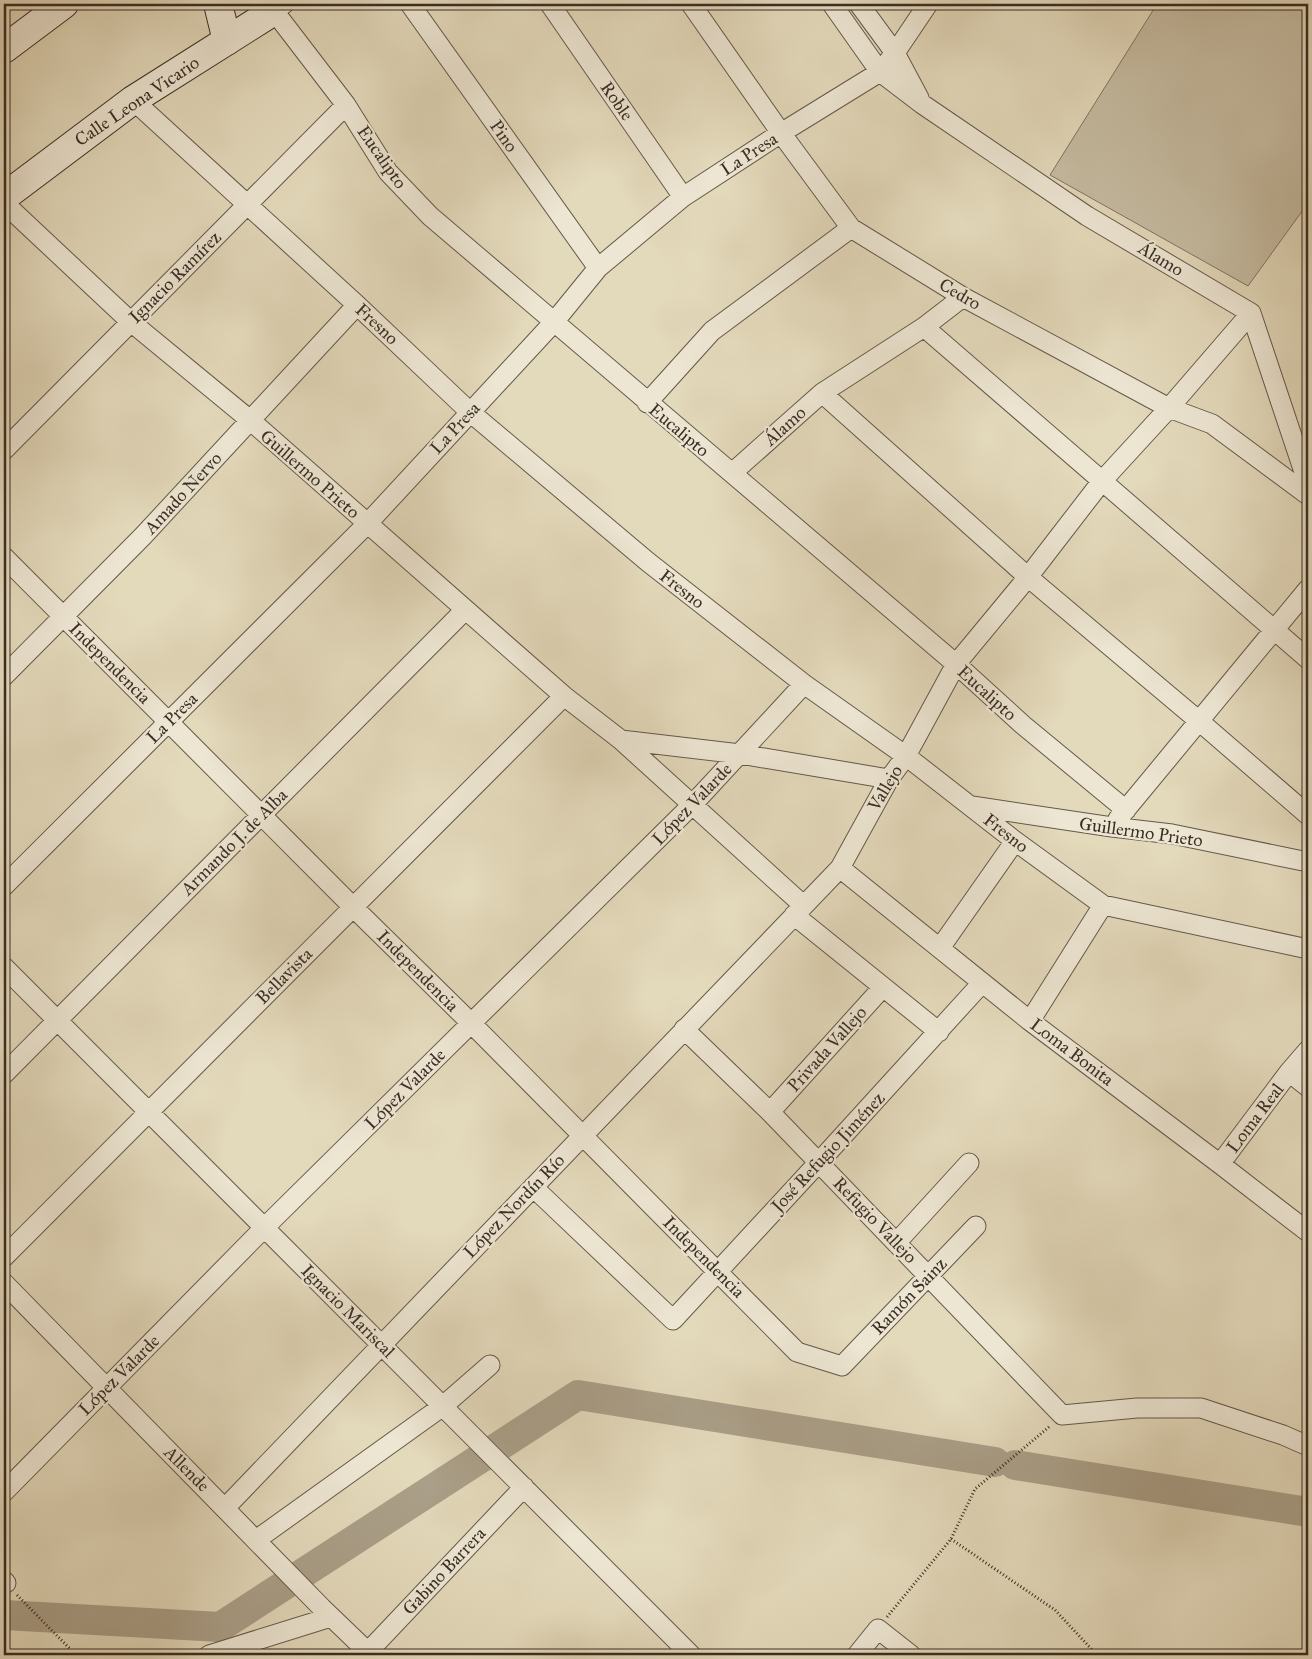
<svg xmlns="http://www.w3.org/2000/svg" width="1312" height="1659" viewBox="0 0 1312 1659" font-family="'IM FELL Great Primer',serif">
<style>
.green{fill:#c6bca2;stroke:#807564}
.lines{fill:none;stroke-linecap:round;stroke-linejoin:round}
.river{stroke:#aa9f88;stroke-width:30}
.street-casing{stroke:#64594a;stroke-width:21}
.secondary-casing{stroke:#3a2e25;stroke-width:30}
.path{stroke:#3a2e25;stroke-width:3;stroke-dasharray:1 2.5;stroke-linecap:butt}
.street{stroke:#ede6d3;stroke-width:19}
.secondary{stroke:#ede6d3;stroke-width:28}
.labels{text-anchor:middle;stroke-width:4.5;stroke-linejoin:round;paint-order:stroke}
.street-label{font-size:18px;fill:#3a2e25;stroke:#ede6d3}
</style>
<rect width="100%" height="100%" fill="#e3d9bb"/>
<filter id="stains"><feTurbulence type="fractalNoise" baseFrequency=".004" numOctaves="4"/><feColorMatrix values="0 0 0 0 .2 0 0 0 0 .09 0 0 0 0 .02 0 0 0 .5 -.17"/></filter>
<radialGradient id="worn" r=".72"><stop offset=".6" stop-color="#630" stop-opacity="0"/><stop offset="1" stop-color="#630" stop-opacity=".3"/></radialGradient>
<path class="green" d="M1157,4H1308V203L1248,286L1050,175Z"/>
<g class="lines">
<path class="river" d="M1015,1465L1308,1512
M4,1615L220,1627L578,1395L995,1462"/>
<defs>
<path id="street" d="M284,4L274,11L346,105L388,172L430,216L956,664L1023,725L1126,810
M410,4L598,268
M550,4L683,197
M691,4L781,133L851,228L963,297L1169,408L1212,424L1308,495
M832,4L880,72L922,104L1087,216L1251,313L1308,484
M859,4L895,53L919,98
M133,100L357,305L470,412L648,562L804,684L906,756L1015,841L1103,905L1308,949
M4,203L131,322L250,420L564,696L621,740L803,905
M924,327L1308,659
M822,393L1028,577L1199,721L1308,815
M647,403L712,331L851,228
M4,450L346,105
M732,473L822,393L924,327L963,297
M4,557L353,907L471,1023L797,1352L842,1366L976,1226
M4,676L143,536L357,305
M621,740L740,754L889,779
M972,806L1112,827L1172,834L1308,862
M1118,819L1308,589
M840,868L1030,1021L1220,1164L1308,1232
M4,886L367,524L554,322L598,268L683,197L781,133L880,72L895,53L928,4
M794,915L939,1032
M940,948L1015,841
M4,967L691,1655
M1030,1021L1103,905
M684,1029L770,1112L1062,1415L1137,1408H1201L1283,1435L1308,1446
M1289,1072L1308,1087
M4,1074L465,610
M770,1112L883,987
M1220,1164L1289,1072L1308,1050
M533,1187L673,1320L819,1162L982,983
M896,1243L969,1163
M4,1257L564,696
M4,1283L322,1608L371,1655
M4,1492L264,1228L693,804L804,684
M225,1508L840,868L889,779L906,756L956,664L1028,577L1102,481L1169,408L1251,313
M256,1540L443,1406L490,1365
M4,1581L6,1583
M209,1655L331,1617
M365,1655L524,1487
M857,1655L878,1629L911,1655"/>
<path id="secondary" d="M218,4L227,41
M4,49L64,4
M4,197L133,100L274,11L269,4"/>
</defs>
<use href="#street" class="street-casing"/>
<use href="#secondary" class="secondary-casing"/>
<path class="path" d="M951,1539L1055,1610L1097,1655
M17,1595L76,1655
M887,1617L951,1539L975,1489L1050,1426"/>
<use href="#street" class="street"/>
<use href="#secondary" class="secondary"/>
</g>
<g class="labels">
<g class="street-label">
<text transform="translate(137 101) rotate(-34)" y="6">Calle Leona Vicario</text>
<text transform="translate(617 101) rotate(55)" y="6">Roble</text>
<text transform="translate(504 136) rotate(55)" y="6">Pino</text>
<text transform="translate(749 154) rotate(-33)" y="6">La Presa</text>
<text transform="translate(382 157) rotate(55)" y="6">Eucalipto</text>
<text transform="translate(1161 259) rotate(31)" y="6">Álamo</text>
<text transform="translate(175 277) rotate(-45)" y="6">Ignacio Ramírez</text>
<text transform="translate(960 294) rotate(30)" y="6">Cedro</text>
<text transform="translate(377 324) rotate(43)" y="6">Fresno</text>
<text transform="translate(785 426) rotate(-42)" y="6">Álamo</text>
<text transform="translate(455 428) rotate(-47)" y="6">La Presa</text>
<text transform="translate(679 430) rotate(40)" y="6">Eucalipto</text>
<text transform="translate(310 474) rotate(41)" y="6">Guillermo Prieto</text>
<text transform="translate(183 493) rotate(-47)" y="6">Amado Nervo</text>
<text transform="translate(682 589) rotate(38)" y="6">Fresno</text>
<text transform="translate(110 663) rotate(45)" y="6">Independencia</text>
<text transform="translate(987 693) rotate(42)" y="6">Eucalipto</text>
<text transform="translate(172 718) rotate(-45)" y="6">La Presa</text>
<text transform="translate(885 788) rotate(-59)" y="6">Vallejo</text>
<text transform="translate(692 804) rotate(-46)" y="6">López Valarde</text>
<text transform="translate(1141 832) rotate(8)" y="6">Guillermo Prieto</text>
<text transform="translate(1006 833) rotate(38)" y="6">Fresno</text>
<text transform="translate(234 842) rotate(-45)" y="6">Armando J. de Alba</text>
<text transform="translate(418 971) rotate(45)" y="6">Independencia</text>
<text transform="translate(284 976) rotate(-45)" y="6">Bellavista</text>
<text transform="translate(827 1049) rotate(-48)" y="6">Privada Vallejo</text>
<text transform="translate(1072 1052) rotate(37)" y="6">Loma Bonita</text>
<text transform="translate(405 1089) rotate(-45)" y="6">López Valarde</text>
<text transform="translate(1255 1118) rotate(-53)" y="6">Loma Real</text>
<text transform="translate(828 1152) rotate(-47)" y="6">José Refugio Jiménez</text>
<text transform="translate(514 1206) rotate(-46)" y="6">López Nordín Río</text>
<text transform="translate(875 1220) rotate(46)" y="6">Refugio Vallejo</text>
<text transform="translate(704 1257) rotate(45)" y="6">Independencia</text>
<text transform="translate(909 1296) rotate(-46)" y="6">Ramón Sainz</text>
<text transform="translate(348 1311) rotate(45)" y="6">Ignacio Mariscal</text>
<text transform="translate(119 1375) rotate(-45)" y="6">López Valarde</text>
<text transform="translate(187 1469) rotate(45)" y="6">Allende</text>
<text transform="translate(444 1571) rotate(-47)" y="6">Gabino Barrera</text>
</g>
</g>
<rect width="1312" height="1659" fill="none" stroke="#e3d9bb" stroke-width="20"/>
<rect x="5" y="5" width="1302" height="1649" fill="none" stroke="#3a2e25" stroke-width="2.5"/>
<rect x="10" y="10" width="1292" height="1639" fill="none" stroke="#3a2e25"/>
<rect width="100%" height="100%" filter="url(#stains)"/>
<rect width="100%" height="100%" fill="url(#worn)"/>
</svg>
